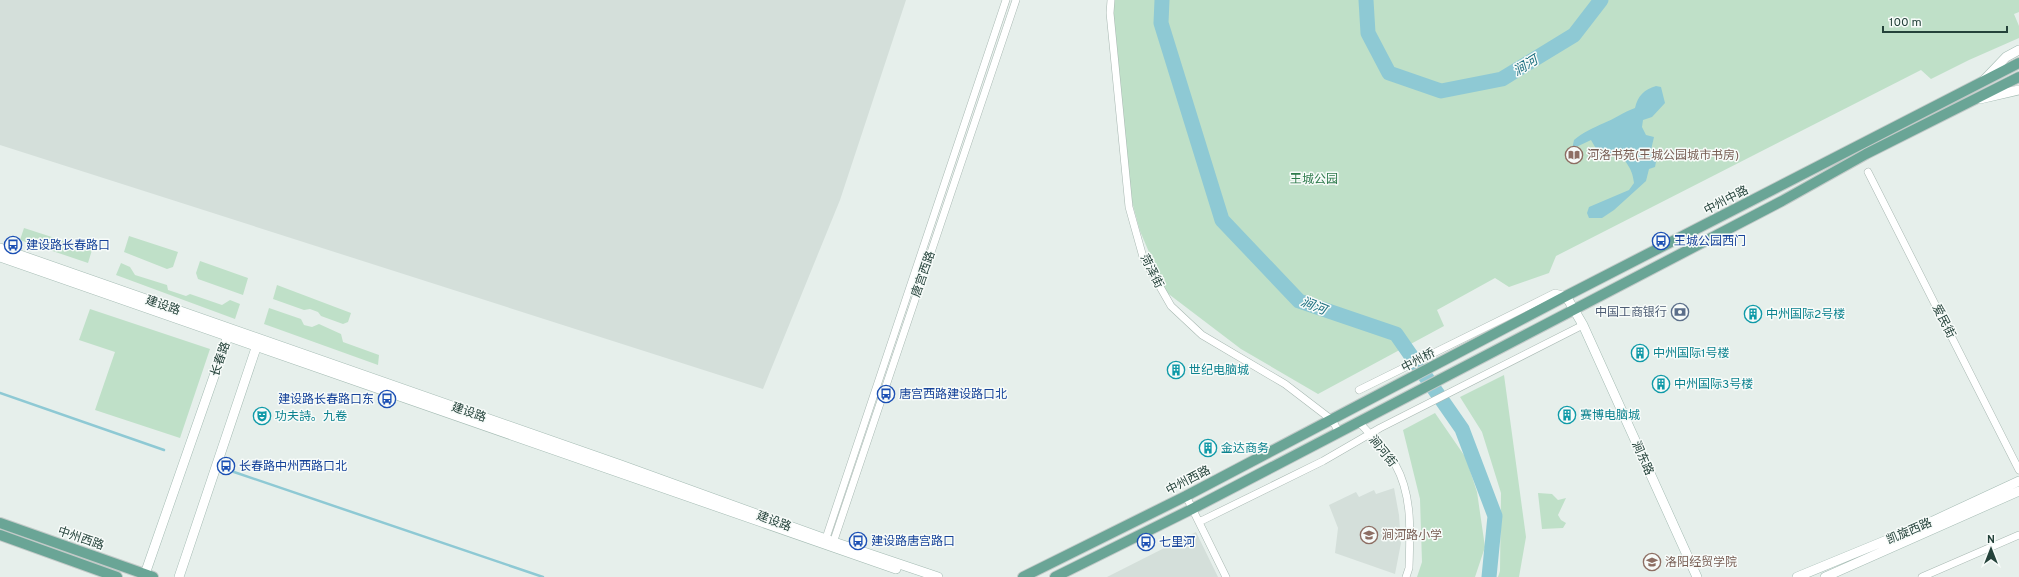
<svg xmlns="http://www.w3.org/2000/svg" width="2019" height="577" viewBox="0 0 2019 577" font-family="Overpass,'Noto Sans SC',sans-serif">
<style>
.built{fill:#d4dfda}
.green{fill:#bfe0c8}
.water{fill:#8ec9d4}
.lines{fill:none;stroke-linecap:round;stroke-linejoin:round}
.stream{stroke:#8ec9d4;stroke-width:2.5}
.river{stroke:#8ec9d4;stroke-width:15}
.street-casing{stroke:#a8b8b2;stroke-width:8}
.secondary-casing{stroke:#a4bbb3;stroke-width:10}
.primary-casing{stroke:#c2cac8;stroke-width:12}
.street{stroke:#fff;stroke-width:7}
.secondary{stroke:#fff;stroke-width:9}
.primary{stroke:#6aa596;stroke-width:10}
.labels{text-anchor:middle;stroke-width:3;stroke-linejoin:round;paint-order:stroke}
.education-label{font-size:12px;fill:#785e54;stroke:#f7fbf9;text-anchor:start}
.park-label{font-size:12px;fill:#2d7a4b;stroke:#f7fbf9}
.street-label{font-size:12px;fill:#24423a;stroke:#f7fbf9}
.transit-label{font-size:12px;fill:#164399;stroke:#f7fbf9;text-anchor:start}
.service-label{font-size:12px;fill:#4e5e75;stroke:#f7fbf9;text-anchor:end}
.culture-label{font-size:12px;fill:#0d838f;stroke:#f7fbf9;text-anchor:start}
.water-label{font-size:13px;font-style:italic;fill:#1c6f80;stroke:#f7fbf9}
</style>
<rect width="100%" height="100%" fill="#e6efeb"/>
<path class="built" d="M0,0H906L840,200L763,389L0,145Z
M1394,488L1399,515L1401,543L1395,574L1335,553L1338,528L1329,505L1356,492L1359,497L1374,490L1376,494Z
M1196,532L1218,577H1107Z"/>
<path class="green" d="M1112,0H2019V12L2014,14L2019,26V38L1969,60L1931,79L1921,70L1556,256L1549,273L1509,287L1495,278L1437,310L1444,326L1318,394L1241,349L1166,292L1140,231L1126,180Z
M24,228L92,250L88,263L20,240Z
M129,236L178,252L173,267L167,269L124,252Z
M200,261L248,278L243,295L198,279L196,273Z
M121,263L130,267L135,275L167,285L168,290L186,296L190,294L222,305L230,300L240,304L235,319L116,275Z
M277,285L351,313L348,322L343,324L321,316L318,312L310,309L304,310L273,299Z
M269,308L301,319L304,325L312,327L319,324L341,334L343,342L379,355L378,365L264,324Z
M90,309L210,349L180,438L95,410L115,352L79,340Z
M1504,375L1526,537L1519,577H1498L1500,571L1501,493L1482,432L1460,397Z
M1435,413L1466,458L1477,492L1485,547L1475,577H1417L1422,562L1420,499L1403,430Z
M1538,493L1552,494L1558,500L1566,498L1558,515L1561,520L1566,523L1563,528L1542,529Z"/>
<path class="water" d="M1656,86L1661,87L1665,103L1652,117L1643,120L1642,127L1646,135L1654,137L1651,150L1656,162L1655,167L1649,169L1646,181L1614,210L1602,218H1589L1587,213L1589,207L1629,190L1634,183C1633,176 1632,172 1629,167C1620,151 1618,155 1602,159L1591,140L1572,149L1574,140C1583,132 1593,128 1604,123C1615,119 1623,112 1635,108C1638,95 1644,90 1656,86Z"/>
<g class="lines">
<path class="stream" d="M0,393L164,450
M234,472L543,577"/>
<path class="river" d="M1162,0L1161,23L1222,220L1299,301L1396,334L1462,429L1495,516L1489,577
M1366,0L1368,33L1389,73L1441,91L1502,79L1574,35L1601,0"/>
<defs>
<path id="street" d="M1111,0L1110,13L1129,207L1143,257L1171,306L1202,335L1285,384L1332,420L1339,432
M1868,172L2019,470
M1359,390L1555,293L1566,296
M1359,422C1370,435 1386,449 1395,464C1413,496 1410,532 1409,568L1406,577
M1186,496L1226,577
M1199,522L1323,461L1380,428L1583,325
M824,544L1006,0
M832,546L1016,0
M1922,577L2019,535"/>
<path id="secondary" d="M1984,80L2006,57L2019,50
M1980,99L2019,90
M0,248L621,465L834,542L938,577
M0,257L896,569
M1566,296L1583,325L1697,577
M146,577L145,574L228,336
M179,577L257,345
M1797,577L1933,521L2019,481
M1825,577L2019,491"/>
<path id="primary" d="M0,523L153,577
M0,535L117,577
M1023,577L1186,496L1566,296L2019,63
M1055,577L1192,509L1782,201L1866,154L2019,77"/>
</defs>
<use href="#street" class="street-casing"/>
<use href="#secondary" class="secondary-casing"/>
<use href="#primary" class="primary-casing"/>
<use href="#street" class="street"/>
<use href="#secondary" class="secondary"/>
<use href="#primary" class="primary"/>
</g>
<defs>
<symbol id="library-ring" viewBox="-11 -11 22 22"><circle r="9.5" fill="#f7fbf9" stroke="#8d6e63" stroke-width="1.5"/><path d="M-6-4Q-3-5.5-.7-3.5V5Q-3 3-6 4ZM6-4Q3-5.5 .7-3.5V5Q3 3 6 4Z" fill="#8d6e63"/></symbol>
<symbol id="bus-ring" viewBox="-11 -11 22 22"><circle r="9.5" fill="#f7fbf9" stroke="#1a4fb4" stroke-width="1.5"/><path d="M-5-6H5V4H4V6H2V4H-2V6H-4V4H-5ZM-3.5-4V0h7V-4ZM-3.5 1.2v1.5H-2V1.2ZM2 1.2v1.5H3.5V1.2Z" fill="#1a4fb4"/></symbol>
<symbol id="bank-ring" viewBox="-11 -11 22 22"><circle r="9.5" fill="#f7fbf9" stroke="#5c6f8a" stroke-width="1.5"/><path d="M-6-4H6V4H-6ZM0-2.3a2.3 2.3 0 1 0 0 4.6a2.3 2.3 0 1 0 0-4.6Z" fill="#5c6f8a"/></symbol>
<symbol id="building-ring" viewBox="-11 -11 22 22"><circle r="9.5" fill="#f7fbf9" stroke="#0f9aa8" stroke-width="1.5"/><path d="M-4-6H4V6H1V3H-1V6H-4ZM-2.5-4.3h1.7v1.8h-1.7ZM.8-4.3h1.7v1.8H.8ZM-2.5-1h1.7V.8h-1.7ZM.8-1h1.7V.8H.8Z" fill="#0f9aa8"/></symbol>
<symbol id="theatre-ring" viewBox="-11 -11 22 22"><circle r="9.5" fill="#f7fbf9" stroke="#0f9aa8" stroke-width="1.5"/><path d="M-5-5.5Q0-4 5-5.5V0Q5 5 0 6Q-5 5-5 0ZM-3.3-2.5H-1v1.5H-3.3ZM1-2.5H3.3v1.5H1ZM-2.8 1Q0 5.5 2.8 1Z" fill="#0f9aa8"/></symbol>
<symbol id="school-ring" viewBox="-11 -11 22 22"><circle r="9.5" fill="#f7fbf9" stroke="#8d6e63" stroke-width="1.5"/><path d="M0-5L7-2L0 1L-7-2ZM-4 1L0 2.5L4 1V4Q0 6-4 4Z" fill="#8d6e63"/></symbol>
</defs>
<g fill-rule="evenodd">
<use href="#library-ring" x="1564" y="145" width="20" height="20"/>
<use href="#bus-ring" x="1651" y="231" width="20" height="20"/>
<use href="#bus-ring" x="3" y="235" width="20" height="20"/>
<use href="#bank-ring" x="1670" y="302" width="20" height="20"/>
<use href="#building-ring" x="1743" y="304" width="20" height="20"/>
<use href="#building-ring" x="1630" y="343" width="20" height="20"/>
<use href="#building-ring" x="1166" y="360" width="20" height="20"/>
<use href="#building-ring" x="1651" y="374" width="20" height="20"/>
<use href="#bus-ring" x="876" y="384" width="20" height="20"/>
<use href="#bus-ring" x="377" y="389" width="20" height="20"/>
<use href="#building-ring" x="1557" y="405" width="20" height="20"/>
<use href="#theatre-ring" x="252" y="406" width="20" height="20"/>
<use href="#building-ring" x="1198" y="438" width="20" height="20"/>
<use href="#bus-ring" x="216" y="456" width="20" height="20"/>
<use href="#school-ring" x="1359" y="525" width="20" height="20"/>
<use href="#bus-ring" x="848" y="531" width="20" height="20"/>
<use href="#bus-ring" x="1136" y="532" width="20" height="20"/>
<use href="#school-ring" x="1642" y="552" width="20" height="20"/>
</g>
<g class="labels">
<g class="education-label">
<text x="1587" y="159">河洛书苑(王城公园城市书房)</text>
<text x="1382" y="539">涧河路小学</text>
<text x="1665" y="566">洛阳经贸学院</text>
</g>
<g class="park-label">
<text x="1314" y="183">王城公园</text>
</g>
<g class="street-label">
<text transform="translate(1726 200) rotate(-27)" y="4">中州中路</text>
<text transform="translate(1152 271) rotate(63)" y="4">菏泽街</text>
<text transform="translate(923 274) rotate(-71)" y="4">唐宫西路</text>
<text transform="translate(163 305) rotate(19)" y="4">建设路</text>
<text transform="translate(1944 321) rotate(63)" y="4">爱民街</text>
<text transform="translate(220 359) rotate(-71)" y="4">长春路</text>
<text transform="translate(1418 360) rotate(-28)" y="4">中州桥</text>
<text transform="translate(469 412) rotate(19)" y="4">建设路</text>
<text transform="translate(1383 451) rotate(51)" y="4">涧河街</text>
<text transform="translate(1643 458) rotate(66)" y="4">涧东路</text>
<text transform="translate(1188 480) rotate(-27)" y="4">中州西路</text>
<text transform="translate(774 521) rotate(20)" y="4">建设路</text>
<text transform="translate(1909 531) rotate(-23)" y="4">凯旋西路</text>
<text transform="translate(81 538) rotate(19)" y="4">中州西路</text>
</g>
<g class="transit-label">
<text x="1674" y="245">王城公园西门</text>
<text x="26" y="249">建设路长春路口</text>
<text x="899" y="398">唐宫西路建设路口北</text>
<text x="374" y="403" text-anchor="end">建设路长春路口东</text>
<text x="239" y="470">长春路中州西路口北</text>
<text x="871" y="545">建设路唐宫路口</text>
<text x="1159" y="546">七里河</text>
</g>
<g class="service-label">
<text x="1667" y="316">中国工商银行</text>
</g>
<g class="culture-label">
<text x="1766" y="318">中州国际2号楼</text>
<text x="1653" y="357">中州国际1号楼</text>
<text x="1189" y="374">世纪电脑城</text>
<text x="1674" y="388">中州国际3号楼</text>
<text x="1580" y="419">赛博电脑城</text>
<text x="275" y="420">功夫詩。九卷</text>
<text x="1221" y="452">金达商务</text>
</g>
<g class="water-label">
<text transform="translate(1525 65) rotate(-31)" y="5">涧河</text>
<text transform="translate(1314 305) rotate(22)" y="5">涧河</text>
</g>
</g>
<g transform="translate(1991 549)" stroke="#f7fbf9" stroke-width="3" paint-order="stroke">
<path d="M0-3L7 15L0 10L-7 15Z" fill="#24423a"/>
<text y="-6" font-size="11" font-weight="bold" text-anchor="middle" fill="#24423a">N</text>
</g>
<path d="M1883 26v6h124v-6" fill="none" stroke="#24423a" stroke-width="2"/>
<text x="1889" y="26" font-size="12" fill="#24423a" stroke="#f7fbf9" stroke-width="3" paint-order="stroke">100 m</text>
</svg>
